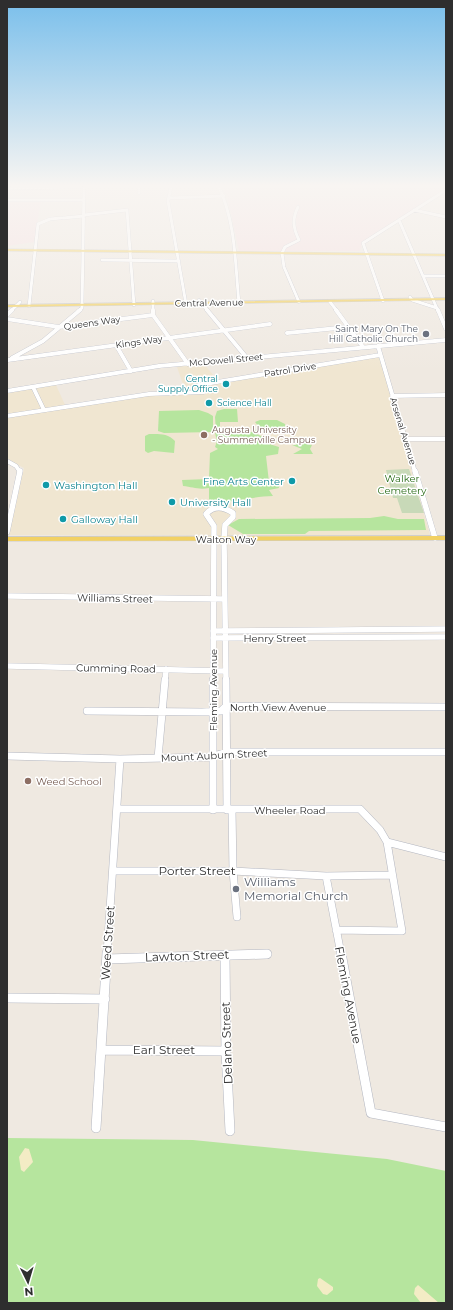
<svg xmlns="http://www.w3.org/2000/svg" width="453" height="1310" viewBox="0 0 453 1310" font-family="Montserrat,sans-serif">
<style>
.education{fill:#f0e6d1}
.medical{fill:#f5dfe0}
.green{fill:#b6e59e}
.sand{fill:#f3ecc5}
.cemetery{fill:#c8d9b8}
.lines{fill:none;stroke-linecap:round;stroke-linejoin:round}
.minor-far4-casing{stroke:#b4b7c1;stroke-width:3.5}
.minor-far3-casing{stroke:#b4b7c1;stroke-width:4.5}
.minor-far2-casing{stroke:#b4b7c1;stroke-width:6}
.minor-far1-casing{stroke:#b4b7c1;stroke-width:8}
.minor-casing{stroke:#b4b7c1;stroke-width:10}
.major-casing{stroke:#c9c9c9;stroke-width:1}
.minor-far4{stroke:#fff;stroke-width:3}
.minor-far3{stroke:#fff;stroke-width:4}
.minor-far2{stroke:#fff;stroke-width:5.5}
.minor-far1{stroke:#fff;stroke-width:7}
.minor{stroke:#fff;stroke-width:9}
.major{fill:#f2d163;fill-rule:evenodd}
.worship-dot{fill:#6b7280;stroke:#fff;stroke-width:1.5}
.culture-dot{fill:#0f9aa8;stroke:#fff;stroke-width:1.5}
.education-dot{fill:#8d6e63;stroke:#fff;stroke-width:1.5}
.labels{text-anchor:middle;stroke-width:3;stroke-linejoin:round;paint-order:stroke}
.far-street-label{font-size:9px;fill:#2e2e2e;stroke:#fff}
.far-worship-label{font-size:9px;fill:#5b616d;stroke:#fff;text-anchor:end}
.far-culture-label{font-size:9px;fill:#0d838f;stroke:#fff;text-anchor:end}
.far-education-label{font-size:9px;fill:#785e54;stroke:#fff;text-anchor:start}
.park-label{font-size:10px;fill:#2c6e1b;stroke:#fff}
.culture-label{font-size:10px;fill:#0d838f;stroke:#fff;text-anchor:start}
.street-label{font-size:10px;fill:#2e2e2e;stroke:#fff}
.education-label{font-size:10px;fill:#785e54;stroke:#fff;text-anchor:start}
.near-street-label{font-size:12px;fill:#2e2e2e;stroke:#fff}
.near-worship-label{font-size:12px;fill:#5b616d;stroke:#fff;text-anchor:start}
</style>
<rect width="100%" height="100%" fill="#efe9e1"/>
<path class="education" d="M379,356L430,535H9L24,468L7,459V393L56,385L66,407L184,387L177,367L204,364L219,382Z"/>
<path class="medical" d="M222,187H446V188L362,243L360,251H239L227,196Z
M7,201H41L34,242L7,246Z"/>
<path class="green" d="M224,409H237L238,422H220V431H216L215,417L217,411Z
M199,410L208,413L213,416V432L164,433L158,431L159,411Z
M260,420H277L285,424L286,430L264,429L260,433L254,431L259,427L255,422Z
M221,432H253L265,438L266,443L279,447L278,454L266,456L269,482L278,483L279,488L269,490L273,496C252,496 231,505 209,501V488C198,490 193,487 183,486L182,480L209,479L210,453L218,449L215,447L217,441L215,433Z
M149,434C158,434 168,433 175,441L174,453L154,451L148,453L145,451V436Z
M305,437V440L302,442L311,443L312,444L307,445H312L310,449L313,454H293L302,449L292,445H296V441L299,438Z
M384,516L398,519H424L426,530L309,531L305,534H243L228,525L239,519L370,518Z
M7,1138L193,1140L387,1159L446,1171V1303H7Z"/>
<path class="sand" d="M25,1148L29,1149L33,1162L24,1172L21,1170L19,1157Z
M320,1278L333,1287V1290L327,1295L323,1294L317,1286L318,1279Z
M418,1285L439,1303H421L414,1294L415,1288Z"/>
<path class="cemetery" d="M409,469L424,513H402L397,498H393L386,470Z"/>
<g class="lines">
<defs>
<path id="minor-far4" d="M139,187V193
M171,187L168,201L186,304
M219,187C236,224 235,263 239,303
M7,188L80,187
M169,198L224,196
M7,200H84
M298,207C292,219 293,228 299,240L285,247L282,253L284,267L299,302
M414,210L446,217
M84,215L127,210L134,305
M63,218L84,216
M399,220L438,311
M102,260L179,261
M423,276H446
M410,297L412,300L437,308
M199,300L208,311
M153,301V311
M383,301L363,243L446,190
M330,302L337,311
M29,306L38,224L50,219L61,218
M11,311L20,302
M78,311L82,308L84,187"/>
<path id="minor-far3" d="M153,310V315L188,364
M207,310L247,358
M336,310L363,347
M438,310L446,329
M7,315L12,310
M7,319L59,327L153,315
M287,333L348,327
M116,345L131,371
M378,346L415,472
M12,358L43,341L80,310
M8,360L270,324
M199,385L380,355
M33,387L44,410
M7,391L159,366L446,340
M392,396L446,395
M7,416L149,394L204,392
M406,439H446
M7,461L16,466L20,472"/>
<path id="minor-far2" d="M415,471L435,538
M7,532L20,471
M7,596L224,599
M213,631L446,629
M213,638L446,637
M7,666L224,671
M165,681L166,669
M213,681L214,526L206,514C214,505 224,507 233,513V517L225,525L224,539L226,681"/>
<path id="minor-far1" d="M226,680L227,810
M87,711L202,712L221,711L226,706L446,707
M7,756L120,759L210,757L227,752H446
M158,758L165,680
M117,809H360L380,830L387,842L402,931L336,930
M213,810V680
M232,810L233,871L237,917
M387,842L446,857
M113,871H233L326,876L392,875
M326,876L341,954
M107,954L120,759
M260,954H267"/>
<path id="minor" d="M341,953L371,1113L446,1127
M225,956L226,1051L230,1131
M107,959L267,954
M7,998L105,999
M101,1050L226,1051
M96,1128L107,953"/>
<path id="major" d="M7,249L446,254V256L7,251Z
M446,298V300L7,307V305Z
M446,536V540L7,541V537Z"/>
</defs>
<use href="#minor-far4" class="minor-far4-casing"/>
<use href="#minor-far3" class="minor-far3-casing"/>
<use href="#minor-far2" class="minor-far2-casing"/>
<use href="#minor-far1" class="minor-far1-casing"/>
<use href="#minor" class="minor-casing"/>
<use href="#major" class="major-casing"/>
<use href="#minor-far4" class="minor-far4"/>
<use href="#minor-far3" class="minor-far3"/>
<use href="#minor-far2" class="minor-far2"/>
<use href="#minor-far1" class="minor-far1"/>
<use href="#minor" class="minor"/>
<use href="#major" class="major"/>
</g>
<linearGradient id="sky" x2="0" y2="1"><stop stop-color="#7abfeb"/><stop offset="0.5" stop-color="#f8f5f2"/><stop offset="1" stop-color="#f8f5f2" stop-opacity="0"/></linearGradient>
<rect width="453" height="371" fill="url(#sky)"/>
<g class="worship-dot">
<circle cx="426" cy="334" r="4"/>
<circle cx="236" cy="889" r="4"/>
</g>
<g class="culture-dot">
<circle cx="226" cy="384" r="4"/>
<circle cx="209" cy="403" r="4"/>
<circle cx="292" cy="481" r="4"/>
<circle cx="46" cy="485" r="4"/>
<circle cx="172" cy="502" r="4"/>
<circle cx="63" cy="519" r="4"/>
</g>
<g class="education-dot">
<circle cx="204" cy="435" r="4"/>
<circle cx="28" cy="781" r="4"/>
</g>
<g class="labels">
<g class="far-street-label">
<text transform="translate(209 303) rotate(-1)" y="3">Central Avenue</text>
<text transform="translate(92 323) rotate(-8)" y="3">Queens Way</text>
<text transform="translate(139 342) rotate(-8)" y="3">Kings Way</text>
<text transform="translate(226 360) rotate(-5)" y="3">McDowell Street</text>
<text transform="translate(290 370) rotate(-9)" y="3">Patrol Drive</text>
<text transform="translate(403 431) rotate(73)" y="3">Arsenal Avenue</text>
</g>
<g class="far-worship-label">
<text x="418" y="332">Saint Mary On The<tspan x="418" dy="10">Hill Catholic Church</tspan></text>
</g>
<g class="far-culture-label">
<text x="218" y="382">Central<tspan x="218" dy="10">Supply Office</tspan></text>
<text x="217" y="406" text-anchor="start">Science Hall</text>
</g>
<g class="far-education-label">
<text x="212" y="433">Augusta University<tspan x="212" dy="10">- Summerville Campus</tspan></text>
</g>
<g class="park-label">
<text x="402" y="482">Walker<tspan x="402" dy="12">Cemetery</tspan></text>
</g>
<g class="culture-label">
<text x="284" y="485" text-anchor="end">Fine Arts Center</text>
<text x="54" y="489">Washington Hall</text>
<text x="180" y="506">University Hall</text>
<text x="71" y="523">Galloway Hall</text>
</g>
<g class="street-label">
<text x="226" y="543">Walton Way</text>
<text transform="translate(115 598) rotate(1)" y="4">Williams Street</text>
<text x="275" y="642">Henry Street</text>
<text transform="translate(116 668) rotate(1)" y="4">Cumming Road</text>
<text transform="translate(213 690) rotate(-90)" y="4">Fleming Avenue</text>
<text x="278" y="711">North View Avenue</text>
<text transform="translate(214 755) rotate(-3)" y="4">Mount Auburn Street</text>
<text x="290" y="814">Wheeler Road</text>
</g>
<g class="education-label">
<text x="36" y="785">Weed School</text>
</g>
<g class="near-street-label">
<text x="197" y="875">Porter Street</text>
<text transform="translate(108 943) rotate(-86)" y="4">Weed Street</text>
<text transform="translate(187 956) rotate(-2)" y="4">Lawton Street</text>
<text transform="translate(348 995) rotate(79)" y="4">Fleming Avenue</text>
<text transform="translate(227 1043) rotate(-92)" y="4">Delano Street</text>
<text x="164" y="1054">Earl Street</text>
</g>
<g class="near-worship-label">
<text x="244" y="886">Williams<tspan x="244" dy="14">Memorial Church</tspan></text>
</g>
</g>
<rect width="453" height="1310" fill="none" stroke="#2e2e2e" stroke-width="16"/>
<g transform="translate(28 1282) rotate(175)" stroke="#ffffff" stroke-width="3" paint-order="stroke">
<path d="M0-3L7 15L0 10L-7 15Z" fill="#2e2e2e"/>
<text y="-6" font-size="11" font-weight="bold" text-anchor="middle" fill="#2e2e2e">N</text>
</g>
</svg>
